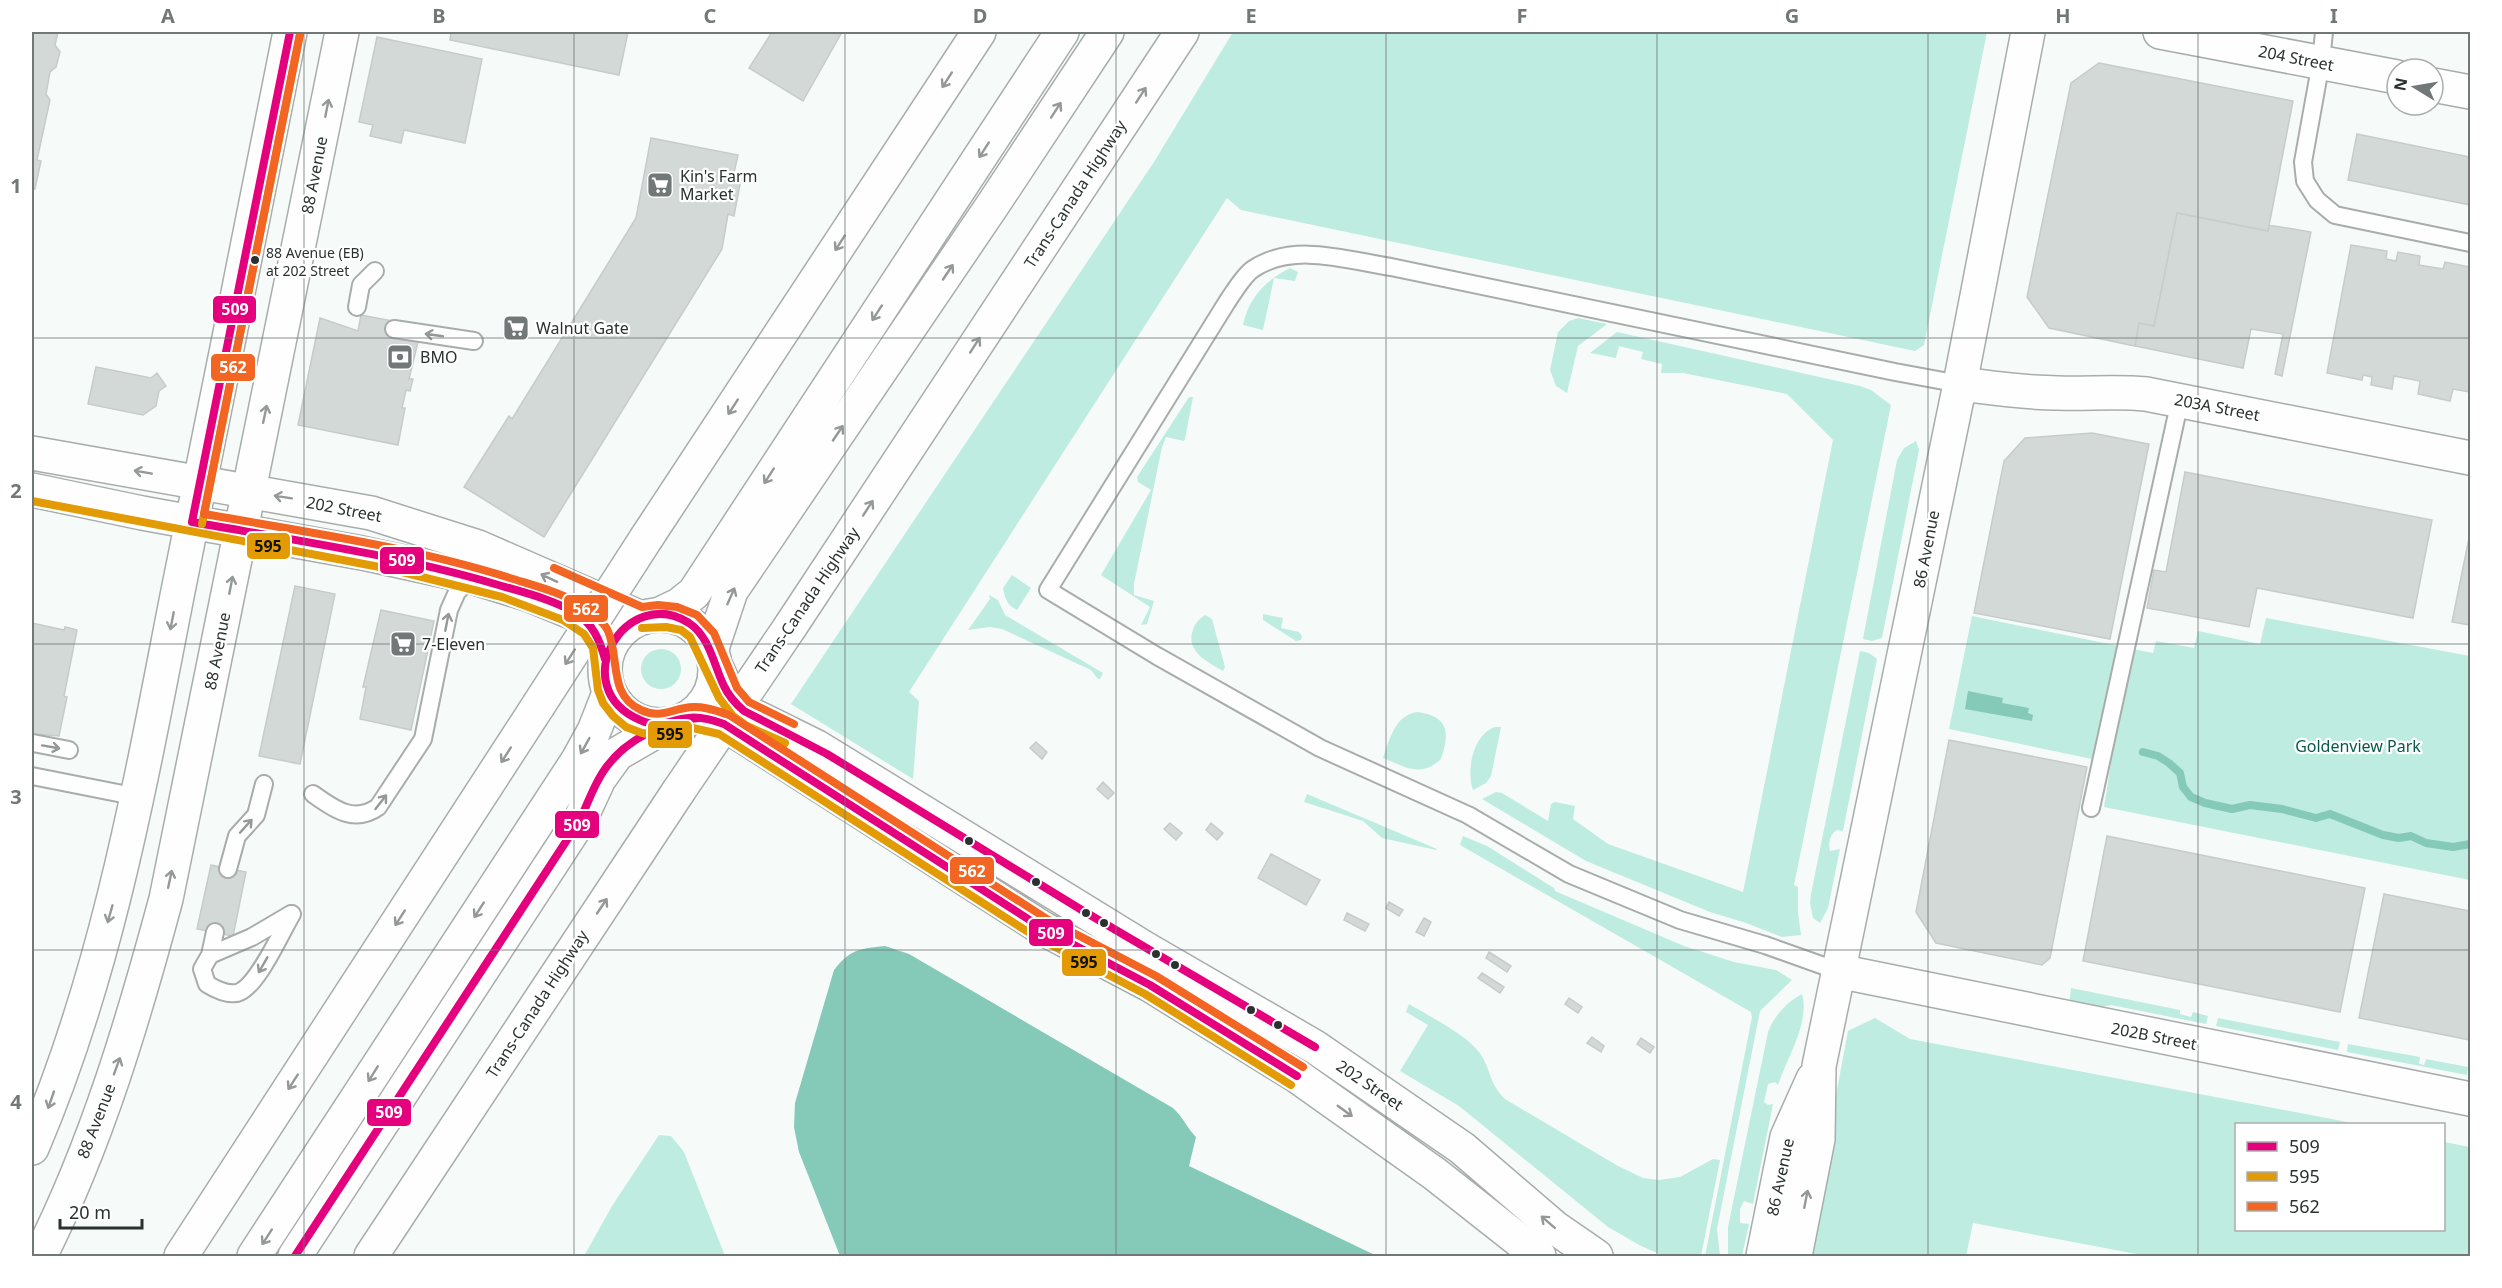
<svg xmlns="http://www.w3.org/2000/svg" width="2502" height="1288" viewBox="0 0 2502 1288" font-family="'Noto Sans',sans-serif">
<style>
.green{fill:#beece0}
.water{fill:#85c9b9}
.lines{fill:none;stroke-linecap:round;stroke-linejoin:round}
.stream{stroke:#85c9b9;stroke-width:8}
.building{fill:#d3d9d7;stroke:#c6ccca;stroke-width:1.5}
.lane-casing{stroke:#a8adac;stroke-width:20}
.street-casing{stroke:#a8adac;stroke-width:36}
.secondary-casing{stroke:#a8adac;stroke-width:36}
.highway-casing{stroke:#a8adac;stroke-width:36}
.lane{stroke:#fefefe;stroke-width:16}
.street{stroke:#fefefe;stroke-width:33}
.secondary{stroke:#fefefe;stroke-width:33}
.highway{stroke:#fefefe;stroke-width:33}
.highway-bridge-casing{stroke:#a8adac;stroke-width:36;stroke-linecap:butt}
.highway-bridge{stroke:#fefefe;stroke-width:33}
.bus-1-casing{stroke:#fff;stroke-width:12}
.bus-2-casing{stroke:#fff;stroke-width:12}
.bus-3-casing{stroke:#fff;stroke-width:12}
.bus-1{stroke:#e5007d;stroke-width:8}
.bus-2{stroke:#e29a05;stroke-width:8}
.bus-3{stroke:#f26522;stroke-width:8}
.oneway{stroke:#949897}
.grid{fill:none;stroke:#717877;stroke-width:1.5;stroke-opacity:0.55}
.bus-dot{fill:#2a3230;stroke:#fff;stroke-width:2}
.labels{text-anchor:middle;stroke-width:4.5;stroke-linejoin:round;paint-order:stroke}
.bus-label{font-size:14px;fill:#2a3230;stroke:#fff;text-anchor:start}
.street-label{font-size:16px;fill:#2a3230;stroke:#fff}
.poi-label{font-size:16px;fill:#2a3230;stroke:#fff;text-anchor:start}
.park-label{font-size:16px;fill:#075a4b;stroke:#fff}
.line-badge{stroke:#fff;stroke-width:2}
.badge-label{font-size:16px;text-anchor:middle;font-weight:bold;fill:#fff}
.pale-badge-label{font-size:16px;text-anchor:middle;font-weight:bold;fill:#111}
.neatline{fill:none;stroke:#717877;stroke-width:2}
.grid-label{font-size:20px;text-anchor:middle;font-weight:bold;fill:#717877}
</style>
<rect width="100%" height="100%" fill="#f6fbfa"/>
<path class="green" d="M1233,32H1987L1924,345L1915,351L1241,210L1227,198L909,692L919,701L913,779L791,704L1154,162Z
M1290,268L1298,272L1295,281L1274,278L1263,330L1243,325C1249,297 1265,281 1290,268Z
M1578,318L1607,324L1578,346L1567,393L1556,386L1550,370L1558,332L1569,321Z
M1617,332L1860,386L1871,390L1891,405L1794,885L1798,887V913L1801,935L1782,937L1746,923L1710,912L1586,861L1482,799L1496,792L1502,793L1548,821L1551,804L1555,802L1575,806L1573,819L1608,844L1743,892L1833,440L1787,394L1683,373H1661L1662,364L1641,359L1643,352L1619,346L1616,358L1590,353Z
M1189,397H1193L1185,439L1184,441L1166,437L1162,447L1134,584V595L1154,601L1147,624L1141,625L1150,607L1101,575L1151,490L1138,482L1137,477Z
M1916,441L1919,450L1882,638L1872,641L1863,639L1897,460L1904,448Z
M1012,575L1031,588L1017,610C1007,605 1005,599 1003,588Z
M989,595L998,600L1005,615L1103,673L1100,679H1098L1091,670L1002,629L990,627L968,630L990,599Z
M1263,614L1283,618L1281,628L1299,632L1302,636L1301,640L1296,641L1263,620Z
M1205,615L1212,619L1225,667L1223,671C1207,662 1185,651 1193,630C1195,623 1199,619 1205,615Z
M1972,616L2153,653L2156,641L2194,648L2198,631L2260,644L2266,618L2470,656V880L2104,807L2111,763L1949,729Z
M641 669a20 20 0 1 1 40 0a20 20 0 1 1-40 0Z
M1860,651L1869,653L1877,659L1843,831L1837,830C1830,834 1828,843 1830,851L1840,849L1828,908L1820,923L1813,918L1810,903L1811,894Z
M1417,712C1449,716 1450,733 1441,759C1421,778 1405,767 1383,758C1390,739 1394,716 1417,712Z
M1495,727H1501L1491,776L1486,783L1473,790C1466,771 1473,734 1495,727Z
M1307,794L1437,849L1436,850L1382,838L1363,821L1304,802Z
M1463,836L1487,846L1554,888L1555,891L1684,946L1734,962L1776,970L1792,980L1760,1011L1717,1229L1720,1256H1705L1752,1017L1751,1012L1460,845Z
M2071,988L2180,1010V1014L2191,1017L2193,1012L2208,1016L2206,1024L2111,1005L2086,1010L2069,1007Z
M1802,994C1810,1024 1787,1057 1778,1085L1775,1082L1768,1084L1764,1102L1768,1105L1773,1104L1753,1204L1744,1201L1740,1209V1223L1749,1224L1742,1256H1728V1227L1768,1032C1774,1016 1787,1002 1802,994Z
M1409,1004C1427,1015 1471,1037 1481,1055C1492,1072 1488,1082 1505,1099L1618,1166L1643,1178L1659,1180L1680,1177L1713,1159L1720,1160L1701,1256H1664L1641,1246L1608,1227L1459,1106L1400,1071L1428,1025L1406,1012Z
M1875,1018L1910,1039L2358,1124H2236V1230H2444V1142L2470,1147V1256H2147L1973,1223L1966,1256H1806L1848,1031Z
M2218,1018L2340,1042L2338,1050L2216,1026Z
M2348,1044L2420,1057L2419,1064L2424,1065L2426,1059L2468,1067L2467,1075L2347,1052Z
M659,1135L671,1136L684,1152L725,1256H584L612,1206Z"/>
<path class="water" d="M1968,691L2003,698L2002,703L2029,708L2028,713L2033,715L2032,721L1965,709Z
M885,946L909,954L1173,1108C1183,1117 1187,1128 1196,1137L1189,1166L1377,1256H840L799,1152L794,1127L795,1103L834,970C851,949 858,949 885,946Z"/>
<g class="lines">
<path class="stream" d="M2143,752L2158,756L2169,763L2180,773L2183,787L2191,797L2205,803L2232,809L2250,805L2282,809L2316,818L2330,814L2383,835L2399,838L2411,836L2426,843L2453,847L2470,844"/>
</g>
<path class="building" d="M32,32H58L55,45L60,52L56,67L50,72L46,94L50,100L37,160L41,161L35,189L32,190Z
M451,32H628L619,75L450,40Z
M772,32H842L803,101L749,68Z
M377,37L482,59L465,143L404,130L401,143L370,136L373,125L359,122Z
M2099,63L2293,101L2268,231L2177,213L2154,326L2139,323L2135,346L2049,328L2027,297L2071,83Z
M2357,134L2470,157V205L2348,180Z
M651,138L738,155L733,177L741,179L734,216L728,214L722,249L544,537L464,487L509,416L512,419L636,218Z
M2177,213L2268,231L2269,225L2311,232L2282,376L2275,374L2283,334L2251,329L2243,368L2135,346L2139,323L2154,326Z
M2351,245L2387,251L2386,259L2396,261L2398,252L2420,256L2419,265L2443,269L2445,262L2470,267V392L2453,389L2450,401L2418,394L2420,381L2394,376L2392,389L2371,385L2372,377L2363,375L2362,380L2327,373Z
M361,315L393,321L390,337L418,342L409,379H413L410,391L406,390L402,408H405L398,445L298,425L320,318L358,331Z
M96,367L151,378L157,373L166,386L159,391L156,406L143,415L88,404Z
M2092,433L2149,444L2110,639L1974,613L2004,461L2025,438Z
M2185,472L2432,520L2413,618L2257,588L2249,627L2147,608L2154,570L2166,572Z
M2469,538L2470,539V625L2452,622Z
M295,586L335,594L300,764L259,756Z
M381,610L434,621L411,730L360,719L366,687H363Z
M32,623L64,630L65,627L77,630L64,696L67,697L59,736L35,734L32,748Z
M1949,740L2087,767L2050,958L2042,965L1936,943L1916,912Z
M1036,742L1047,752L1042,759L1030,748Z
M1103,782L1114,793L1108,799L1097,789Z
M1170,823L1182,833L1176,840L1164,829Z
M1211,823L1223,833L1217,840L1206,830Z
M2107,836L2365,888L2340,1012L2083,961Z
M1271,854L1320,880L1306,905L1258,878Z
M211,865L246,872L233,936L197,929Z
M2384,894L2470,911V1040L2359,1018Z
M1389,902L1403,910L1399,916L1386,908Z
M1347,913L1369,924L1365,931L1344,920Z
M1424,918L1431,922L1424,936L1416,932Z
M1489,952L1511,966L1507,972L1486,958Z
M1482,973L1504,987L1500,993L1478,978Z
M1569,998L1582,1007L1578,1013L1565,1004Z
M1592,1037L1604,1046L1601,1052L1587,1043Z
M1641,1038L1654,1047L1650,1053L1637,1044Z"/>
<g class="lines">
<defs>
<path id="lane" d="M2324,32L2321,62L2303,162L2305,181L2317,200L2335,215L2470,243
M357,307L361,285L375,271
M394,329L474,341
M33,743L69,750
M32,776L138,797
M313,794C334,809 354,824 378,807L423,739L449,610L457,592L472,577
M2091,808L2180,400
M228,869L237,836L256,815L264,784
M215,932L210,955L202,969L207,984C215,989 226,995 237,993C257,988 281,932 292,914
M210,955L252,937L291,914
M1838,971L1765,945L1680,920L1569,874L1468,815L1320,748L1157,656L1048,590L1227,302C1234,292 1243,276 1253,269C1293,242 1347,260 1391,267L1895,372L1960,384"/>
<path id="street" d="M1960,384C1993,388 2025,393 2058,393C2088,394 2117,391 2146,394L2470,458
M1838,971L2470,1099"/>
<path id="secondary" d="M2160,32L2397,77
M2433,85L2470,92
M32,453L371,513L478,547L641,618
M32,490L142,513L362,553L472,577L530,595L576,614L598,634L605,659
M605 670a55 55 0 1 1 110 0a55 55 0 1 1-110 0Z
M714,662L728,693L742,710L817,747L1146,949L1315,1047L1462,1148L1554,1227L1596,1256
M687,718H706L724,724L1042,928L1150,985L1297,1076L1435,1174L1539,1256
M32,1148C108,970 141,780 178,591C215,405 254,218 290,32
M40,1256C97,1143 133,1021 166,899L342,32
M1763,1256L1787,1137L1813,1079
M1795,1256L1818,1139L1819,1066L1960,384L2028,32"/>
<path id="highway" d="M647,537L979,32
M658,615L679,605L694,593L1062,32
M790,627L1182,32
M711,651L731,591L994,203L1107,32
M181,1256L538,706
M254,1256L578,760L594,731L609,693
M295,1256L580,820L599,779L617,754L667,725
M371,1256L678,792"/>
</defs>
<use href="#lane" class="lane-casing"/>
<use href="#street" class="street-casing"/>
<use href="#secondary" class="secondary-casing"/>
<use href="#highway" class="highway-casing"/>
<use href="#lane" class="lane"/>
<use href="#street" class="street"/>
<use href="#secondary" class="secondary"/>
<use href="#highway" class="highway"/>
<defs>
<path id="highway-bridge" d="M538,706L647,537
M678,792L790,627"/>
</defs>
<use href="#highway-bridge" class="highway-bridge-casing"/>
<use href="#highway-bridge" class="highway-bridge"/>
<defs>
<path id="bus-1" d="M290,32L192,522C294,540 396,555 495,584C522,592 553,599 577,614C593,624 600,641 605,659
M1297,1076L1150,985L1042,928L724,724C713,720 700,716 688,718C670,720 658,729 640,720C564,687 626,583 689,623C710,637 714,666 724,686C729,697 736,704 744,711L827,754L1085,912L1315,1047
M295,1256L580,820C588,803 594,784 605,769C625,740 664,721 698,718"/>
<path id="bus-2" d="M32,501L390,569L502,597L563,620L584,634L593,648L598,690L603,703L613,716L626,727L642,733L657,736L669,735L693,728L719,734L1036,937L1145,994L1291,1085
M202,524L300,34
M642,628L666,627L681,630L690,637L719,698L733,716L747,726L785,743"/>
<path id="bus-3" d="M300,34L204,514C307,532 411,547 510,578C532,585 564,593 582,606C590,611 604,622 608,631C620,659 608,695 641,710C658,718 668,711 685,708C700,705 715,710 729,715L1047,919L1156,976L1303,1067
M554,568L642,607L658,605L677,607L697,615L714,633L737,688L749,702L794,724"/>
</defs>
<use href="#bus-1" class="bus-1-casing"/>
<use href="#bus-2" class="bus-2-casing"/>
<use href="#bus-3" class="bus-3-casing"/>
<use href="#bus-1" class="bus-1"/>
<use href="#bus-2" class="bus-2"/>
<use href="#bus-3" class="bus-3"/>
</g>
<defs><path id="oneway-shaft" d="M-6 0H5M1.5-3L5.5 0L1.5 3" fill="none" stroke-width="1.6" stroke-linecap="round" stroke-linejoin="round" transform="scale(1.5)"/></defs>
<g class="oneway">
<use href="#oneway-shaft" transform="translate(947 80) rotate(123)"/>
<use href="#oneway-shaft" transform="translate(1141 95) rotate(-57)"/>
<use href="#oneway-shaft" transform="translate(327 108) rotate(-79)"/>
<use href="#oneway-shaft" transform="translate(1056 110) rotate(-57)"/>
<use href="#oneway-shaft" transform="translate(984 150) rotate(123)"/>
<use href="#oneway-shaft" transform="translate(840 243) rotate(123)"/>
<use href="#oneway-shaft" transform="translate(948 272) rotate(-56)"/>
<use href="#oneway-shaft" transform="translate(877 313) rotate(123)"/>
<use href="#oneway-shaft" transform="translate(434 335) rotate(-172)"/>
<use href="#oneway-shaft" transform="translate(975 345) rotate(-57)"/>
<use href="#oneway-shaft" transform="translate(733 407) rotate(123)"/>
<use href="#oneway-shaft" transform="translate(265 414) rotate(-78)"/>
<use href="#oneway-shaft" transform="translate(838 433) rotate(-56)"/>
<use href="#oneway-shaft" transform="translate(143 472) rotate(-170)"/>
<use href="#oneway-shaft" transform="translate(769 476) rotate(123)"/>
<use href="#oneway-shaft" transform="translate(283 497) rotate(-171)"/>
<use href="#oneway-shaft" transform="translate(868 508) rotate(-57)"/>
<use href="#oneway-shaft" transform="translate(549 578) rotate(-155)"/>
<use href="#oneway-shaft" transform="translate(231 585) rotate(-79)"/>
<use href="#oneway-shaft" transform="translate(731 596) rotate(-66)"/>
<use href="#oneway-shaft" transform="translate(172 621) rotate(101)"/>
<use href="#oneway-shaft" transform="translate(447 622) rotate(-79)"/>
<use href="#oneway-shaft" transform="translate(570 657) rotate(123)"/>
<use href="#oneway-shaft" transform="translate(585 746) rotate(119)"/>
<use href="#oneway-shaft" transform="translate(51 747) rotate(10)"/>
<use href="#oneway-shaft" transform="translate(506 755) rotate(123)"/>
<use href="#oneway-shaft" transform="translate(381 802) rotate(-52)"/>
<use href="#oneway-shaft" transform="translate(246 826) rotate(-48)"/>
<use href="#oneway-shaft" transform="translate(170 879) rotate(-78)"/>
<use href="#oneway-shaft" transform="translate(602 906) rotate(-56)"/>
<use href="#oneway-shaft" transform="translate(479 910) rotate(123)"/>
<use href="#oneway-shaft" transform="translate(110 914) rotate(106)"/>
<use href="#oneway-shaft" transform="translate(400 918) rotate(123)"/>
<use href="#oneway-shaft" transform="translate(263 965) rotate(120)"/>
<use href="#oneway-shaft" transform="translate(117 1066) rotate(-70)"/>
<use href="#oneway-shaft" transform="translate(373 1074) rotate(122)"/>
<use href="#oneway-shaft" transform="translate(293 1082) rotate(123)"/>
<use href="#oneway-shaft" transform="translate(51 1100) rotate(109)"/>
<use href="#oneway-shaft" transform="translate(1345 1111) rotate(36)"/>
<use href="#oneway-shaft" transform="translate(1806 1199) rotate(-79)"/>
<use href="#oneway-shaft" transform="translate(1548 1222) rotate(-139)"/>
<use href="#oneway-shaft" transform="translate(267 1237) rotate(123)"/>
</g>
<path class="grid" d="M304,32V1256M574,32V1256M845,32V1256M1116,32V1256M1386,32V1256M1657,32V1256M1928,32V1256M2198,32V1256M32,338H2470M32,644H2470M32,950H2470"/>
<defs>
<symbol id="supermarket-square" viewBox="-11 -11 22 22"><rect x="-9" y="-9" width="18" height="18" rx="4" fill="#717877" stroke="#fff"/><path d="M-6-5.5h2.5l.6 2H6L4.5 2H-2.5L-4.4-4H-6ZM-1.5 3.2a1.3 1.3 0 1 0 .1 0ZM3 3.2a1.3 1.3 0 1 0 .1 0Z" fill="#fff"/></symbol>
<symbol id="bank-square" viewBox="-11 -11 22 22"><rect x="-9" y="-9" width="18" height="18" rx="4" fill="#717877" stroke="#fff"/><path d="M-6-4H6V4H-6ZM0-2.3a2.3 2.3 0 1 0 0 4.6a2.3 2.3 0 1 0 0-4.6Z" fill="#fff"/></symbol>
</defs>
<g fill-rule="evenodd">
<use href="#supermarket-square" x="645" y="170" width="30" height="30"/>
<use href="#supermarket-square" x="501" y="313" width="30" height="30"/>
<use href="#bank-square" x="385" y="342" width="30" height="30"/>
<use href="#supermarket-square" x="388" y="629" width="30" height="30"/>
</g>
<g class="bus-dot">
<circle cx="255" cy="260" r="5"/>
<circle cx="969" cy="841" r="5"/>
<circle cx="1036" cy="882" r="5"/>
<circle cx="1086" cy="913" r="5"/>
<circle cx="1104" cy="923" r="5"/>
<circle cx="1156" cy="954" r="5"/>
<circle cx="1175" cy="965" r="5"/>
<circle cx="1251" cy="1010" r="5"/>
<circle cx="1278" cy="1025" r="5"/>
</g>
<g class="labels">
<g class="bus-label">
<text x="266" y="258">88 Avenue (EB)<tspan x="266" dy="18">at 202 Street</tspan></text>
</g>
<g class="street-label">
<text transform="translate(2296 58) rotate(11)" y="6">204 Street</text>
<text transform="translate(314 175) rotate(-79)" y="6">88 Avenue</text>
<text transform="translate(1075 194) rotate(-57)" y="6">Trans-Canada Highway</text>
<text transform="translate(2217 407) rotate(11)" y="6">203A Street</text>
<text transform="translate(344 509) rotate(11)" y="6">202 Street</text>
<text transform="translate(1926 549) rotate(-79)" y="6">86 Avenue</text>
<text transform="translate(807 600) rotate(-56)" y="6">Trans-Canada Highway</text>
<text transform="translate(217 651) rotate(-79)" y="6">88 Avenue</text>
<text transform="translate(537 1004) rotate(-57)" y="6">Trans-Canada Highway</text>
<text transform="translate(2154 1036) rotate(11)" y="6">202B Street</text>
<text transform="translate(1370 1085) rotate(34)" y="6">202 Street</text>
<text transform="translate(96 1121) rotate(-69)" y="6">88 Avenue</text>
<text transform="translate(1780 1177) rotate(-78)" y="6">86 Avenue</text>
</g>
<g class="poi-label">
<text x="680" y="182">Kin's Farm<tspan x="680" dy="18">Market</tspan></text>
<text x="536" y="334">Walnut Gate</text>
<text x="420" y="363">BMO</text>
<text x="422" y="650">7-Eleven</text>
</g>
<g class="park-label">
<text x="2358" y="752">Goldenview Park</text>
</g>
</g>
<g class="line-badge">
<rect x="212" y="295" width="45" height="29" rx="6" fill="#e5007d"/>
<rect x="210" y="353" width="46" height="29" rx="6" fill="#f26522"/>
<rect x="246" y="532" width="45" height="28" rx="6" fill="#e29a05"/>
<rect x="379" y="546" width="46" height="29" rx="6" fill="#e5007d"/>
<rect x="563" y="594" width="46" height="29" rx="6" fill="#f26522"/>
<rect x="647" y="720" width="46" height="29" rx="6" fill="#e29a05"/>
<rect x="554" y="810" width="46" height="29" rx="6" fill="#e5007d"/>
<rect x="949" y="856" width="46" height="29" rx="6" fill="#f26522"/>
<rect x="1028" y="918" width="46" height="29" rx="6" fill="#e5007d"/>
<rect x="1061" y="948" width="46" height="29" rx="6" fill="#e29a05"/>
<rect x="366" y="1098" width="46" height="29" rx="6" fill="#e5007d"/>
</g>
<g class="badge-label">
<text x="235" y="315">509</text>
<text x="233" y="373">562</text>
<text x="402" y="566">509</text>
<text x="586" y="615">562</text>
<text x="577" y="831">509</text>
<text x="972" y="877">562</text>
<text x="1051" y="939">509</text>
<text x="389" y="1118">509</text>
</g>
<g class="pale-badge-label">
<text x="268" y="552">595</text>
<text x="670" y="740">595</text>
<text x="1084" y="968">595</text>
</g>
<rect width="2502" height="1288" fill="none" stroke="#ffffff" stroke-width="66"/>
<rect x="2235" y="1123" width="210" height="108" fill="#ffffff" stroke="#aaadac" stroke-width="1.5"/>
<rect x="2247" y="1142" width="30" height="9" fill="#e5007d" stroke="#aaadac" stroke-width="1.5"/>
<text x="2289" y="1153" font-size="18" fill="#2a3230">509</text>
<rect x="2247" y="1172" width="30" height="9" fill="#e29a05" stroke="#aaadac" stroke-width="1.5"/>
<text x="2289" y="1183" font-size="18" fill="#2a3230">595</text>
<rect x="2247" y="1202" width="30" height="9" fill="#f26522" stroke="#aaadac" stroke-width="1.5"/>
<text x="2289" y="1213" font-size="18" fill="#2a3230">562</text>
<g transform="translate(2415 87) rotate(281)"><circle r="28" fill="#ffffff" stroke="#aaadac" stroke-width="1.5"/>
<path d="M0-4.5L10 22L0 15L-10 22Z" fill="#717877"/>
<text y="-9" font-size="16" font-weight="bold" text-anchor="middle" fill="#2a3230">N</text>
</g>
<path d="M60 1219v9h82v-9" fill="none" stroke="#2a3230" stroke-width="3"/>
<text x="69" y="1219" font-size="18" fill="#2a3230" stroke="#ffffff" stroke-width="4.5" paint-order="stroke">20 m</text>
<rect x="33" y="33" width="2436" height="1222" class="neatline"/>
<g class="grid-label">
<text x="168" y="23">A</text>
<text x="439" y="23">B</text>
<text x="710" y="23">C</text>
<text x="980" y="23">D</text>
<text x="1251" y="23">E</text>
<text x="1522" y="23">F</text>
<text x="1792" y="23">G</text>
<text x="2063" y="23">H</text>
<text x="2334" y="23">I</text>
<text x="16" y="193">1</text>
<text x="16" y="498">2</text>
<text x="16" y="804">3</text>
<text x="16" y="1109">4</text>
</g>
</svg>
